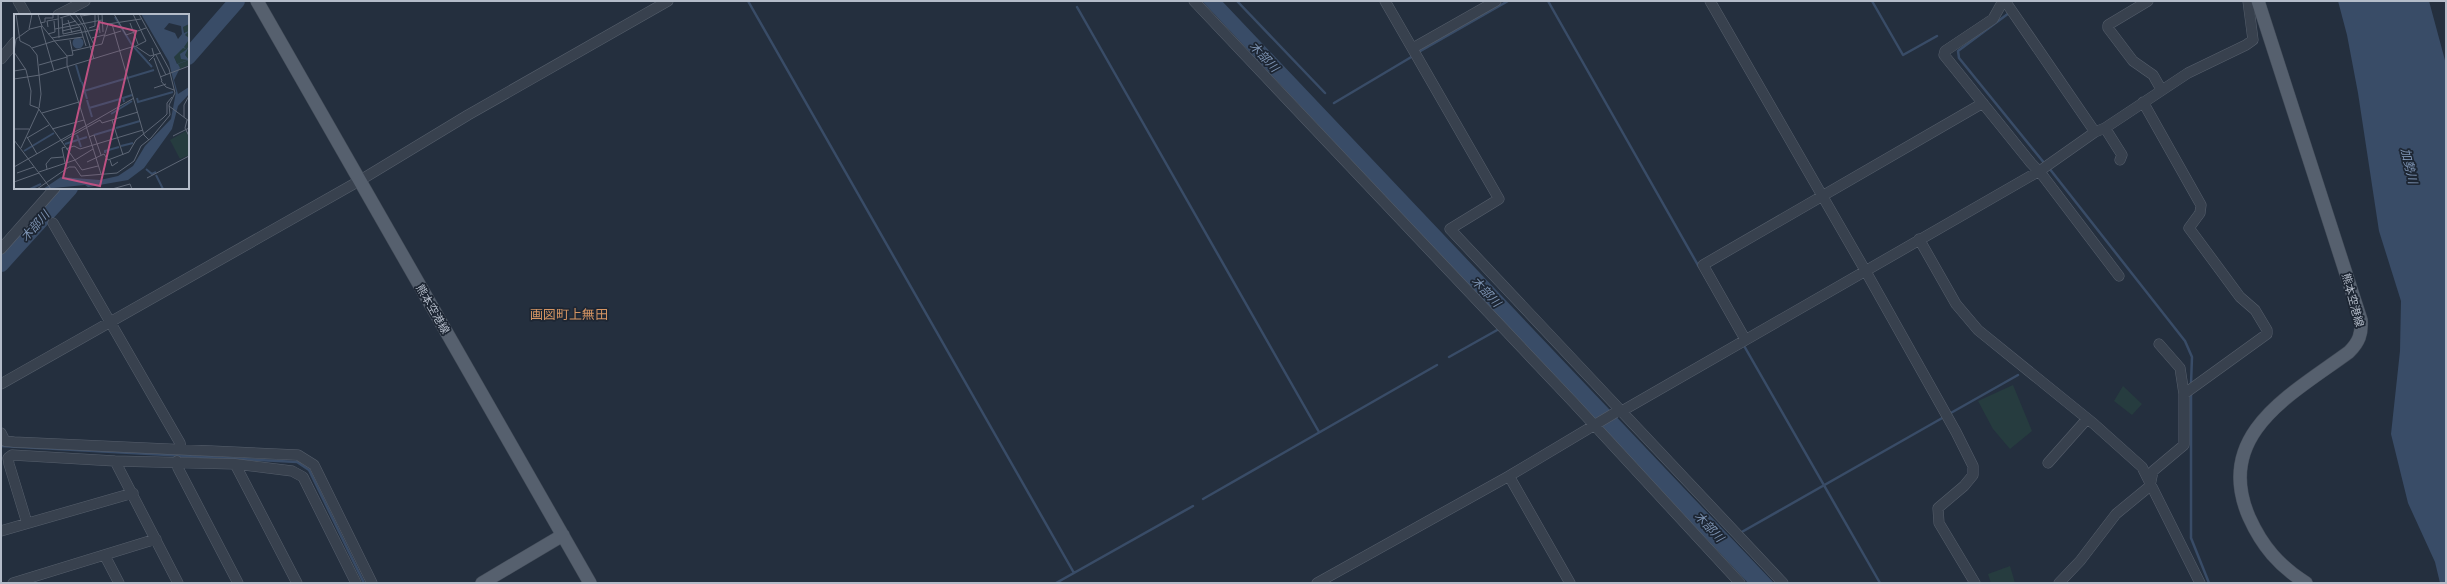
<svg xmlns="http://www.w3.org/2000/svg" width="2447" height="584" viewBox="0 0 2447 584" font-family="'Source Sans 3','Noto Sans JP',sans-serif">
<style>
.green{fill:#263c3f}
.water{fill:#394c67}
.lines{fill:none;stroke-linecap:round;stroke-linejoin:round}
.stream{stroke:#394c67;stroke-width:2.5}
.river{stroke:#394c67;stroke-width:16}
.minor-casing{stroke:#565f6c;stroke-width:11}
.major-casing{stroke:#414a57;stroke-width:14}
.minor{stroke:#38414e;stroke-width:10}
.major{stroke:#56606e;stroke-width:13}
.labels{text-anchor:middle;stroke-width:3.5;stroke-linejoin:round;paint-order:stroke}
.street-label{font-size:11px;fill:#b4bcc9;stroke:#1d2633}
.water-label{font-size:12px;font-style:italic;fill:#7c92b1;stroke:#1d2633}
.quarter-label{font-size:13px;fill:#d59563;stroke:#1d2633}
.inset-river{fill:none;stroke:#394c67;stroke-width:2}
.inset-road{fill:none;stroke:#5e6776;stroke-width:1}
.view{fill:#bd5182;fill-opacity:0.15;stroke:#bd5182;stroke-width:2}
.inset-edge{fill:none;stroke:#b4bcc9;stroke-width:2}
</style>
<rect width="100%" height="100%" fill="#242f3e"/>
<path class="green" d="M2013,385L2032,431L2010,449L1993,429L1978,401Z
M2123,386L2142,404L2132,415L2114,401Z
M2010,566L2015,583H1991L1988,574Z"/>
<path class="water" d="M1202,1H1222L1774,583H1748Z
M2338,1H2429L2446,64V583H2440L2435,562L2408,503L2391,434L2400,351L2401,301L2379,231L2358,93L2347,35Z"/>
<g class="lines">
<path class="stream" d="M748,1L1074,573
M1237,1L1325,93
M1548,1L1699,267
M1872,1L1903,55L1937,36
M1077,7L1319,432
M2009,13L1958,51L1959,58L2045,164
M1417,53L1508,1
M1334,103L1413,56
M2049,168L2185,341L2192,357L2191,384
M1743,344L1880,583
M1449,357L1499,329
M2191,393V538L2209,583
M1949,414L2018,375
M1,446L297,462L309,470L364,583
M1203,499L1437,365
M1740,533L1944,417
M1056,583L1193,506"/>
<path class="river" d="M188,57L237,1
M1,264L70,188"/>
<defs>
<path id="minor" d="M18,1L26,15
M1194,1L1573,402L1740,583
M1385,1L1499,199L1450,229L1783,583
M1710,1L1865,270L1956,432L1973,466V475L1964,486L1938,508L1939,523L1975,583
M2003,1L1993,19L1945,51L1944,55L2031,163L2043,176L2119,276
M2005,1L2095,132
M2148,1L2108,25V28L2133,61L2153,75L2161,89
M58,15L85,1
M1413,48L1496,1
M1,59L15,42
M2105,128L2122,155L2120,160
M53,223L180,443L181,448
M1919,239L1956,304L1978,330L2094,424L2142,467L2200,583
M1,249L55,188
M1745,339L1703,265L1983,103
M2159,344L2180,368L2184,394
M1,384L359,181L468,115L668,1
M1,433L5,441L14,442L298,455L314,465L372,583
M115,461L178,583
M177,461L178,468L238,583
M2048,463L2087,419
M235,464L297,583
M1509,476L1570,583
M27,523L9,464L8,458L12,455L115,461L235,464L292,471L303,477L356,583
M1,531L133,493
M105,556L119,583
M13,583L156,539
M1317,583L1509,476L1618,411H1622L2041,170L2095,132L2105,128L2188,73L2246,45L2253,40L2248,1
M2059,583L2080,561L2116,514L2150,486L2153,471L2184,445V394L2267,334V330L2255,310L2240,297L2189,228L2200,213L2201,205L2143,102"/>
<path id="major" d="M257,1L590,583
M2258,1L2361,320C2362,334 2359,342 2349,352C2292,394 2213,434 2249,517C2262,546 2279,566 2306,583
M482,583L563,535"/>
</defs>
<use href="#minor" class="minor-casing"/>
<use href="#major" class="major-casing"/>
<use href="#minor" class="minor"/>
<use href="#major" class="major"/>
</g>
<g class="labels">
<g class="street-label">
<text transform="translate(2353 300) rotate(75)" y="4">熊本空港線</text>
<text transform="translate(433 309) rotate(60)" y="4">熊本空港線</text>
</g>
<g class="water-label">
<text transform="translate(1264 57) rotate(47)" y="4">木部川</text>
<text transform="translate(2409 166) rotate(77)" y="4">加勢川</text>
<text transform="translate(35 226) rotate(-48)" y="4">木部川</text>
<text transform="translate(1486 292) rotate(47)" y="4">木部川</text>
<text transform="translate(1709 527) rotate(47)" y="4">木部川</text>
</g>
<g class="quarter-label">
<text x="569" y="319">画図町上無田</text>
</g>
</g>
<g transform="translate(14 14)">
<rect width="175" height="175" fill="#242f3e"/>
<path d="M175,10V51L166,55L160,43L173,26L169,13ZM172,117L175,124V141L166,145L156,126Z" fill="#263c3f"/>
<path d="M127,0H175V10L169,13L170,19L175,17L171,21L175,24L174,27L170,33L172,35L169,34L160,43L163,50L174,46L167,45L166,40L172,36L175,32L171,41L175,46L164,50L166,54L160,66L164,80L175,73V80L164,92L158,115L130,154L114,166L74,173L71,171L29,175L47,163L86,166L104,162L119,152L131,132L157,105L162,78L155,48ZM155,9L167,12L168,20L164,25L161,19L150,15ZM58.5 29a5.5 5.5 0 1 1 11 0a5.5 5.5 0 1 1-11 0Z" fill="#394c67" fill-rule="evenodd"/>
<path class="inset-river" d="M101,3L118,31L138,53M62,51L67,68M68,68L73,85M70,77L140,56M123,84L124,88L159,78M73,86L78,103M110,88L109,84L118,81M75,94L106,85M97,100L118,87M102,114L126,107M63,121L67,133M80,121L100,115M51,130L73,123M107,132L119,129M10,137L40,119M91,139V137L105,133M132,155L138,160L142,158M142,161L149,175M16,175L27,170"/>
<path class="inset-road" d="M2,0L6,27L16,32L23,41L27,80L25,94M24,0L28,12L53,42V51L87,160M44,0L45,24M55,0L66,13L72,32M61,0L70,13L80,45M66,0L80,31M84,0L86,19M88,0L89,18M100,0L112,21L132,14M119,0L132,27L122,32M67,2L81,0M46,4L59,0M48,4L49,20L67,16M54,6L58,19M26,9L31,8V4H39V0M116,9L124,30M98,10L130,121L135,126M48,11L62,7M27,12L40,57M34,13L33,7L44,5M75,14L81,12V0M15,15L18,0M41,15L88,6M48,17L65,13M34,20L41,18L40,7M91,22L107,17M38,24L85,15M78,24L90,21M40,27L69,23M18,34L40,27M58,37L88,30L94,10L127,5M0,38L12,56L17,77L16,91L24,94L68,156L84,152M0,38L2,25L16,15L28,12M142,41L152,61M53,42L59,41L56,26M140,44L148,67M135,47L140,42L138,34M25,51L53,43M0,57L12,55M146,63L175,52M0,65L26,61L121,32L136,42L147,39M147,67L152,73L160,76M140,74L152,70M155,92L175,107M28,99L65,88M170,103V91L175,82M98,106L109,141M173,106L171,114L175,122M0,115H15M38,115L70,106M159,122L175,114M13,123L23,140M75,123L80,121L87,141M13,124L35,111M0,126L37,175M47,128L86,106L88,109L124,98M51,133L48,134L51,149M7,134L25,95M52,135L60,132L66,135L129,116M96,146L98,152L104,148M73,148L90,140L94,146L115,138L122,126L149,104L153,100V89L158,83M0,153L120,84M33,155L32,150L37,144L49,143M25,158L61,146L79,135M3,159L20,153M133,164L175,142M0,168L25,159M23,175L55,153H61L67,162L103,159L120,147L127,132L137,124L156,101L155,91L161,79L155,55L125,0M98,175L116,170L118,175"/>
<path class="view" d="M85,8L122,17L86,172L49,164Z"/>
<rect width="175" height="175" class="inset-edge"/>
</g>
<rect width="2447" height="584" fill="none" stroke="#b4bcc9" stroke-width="4"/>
</svg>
